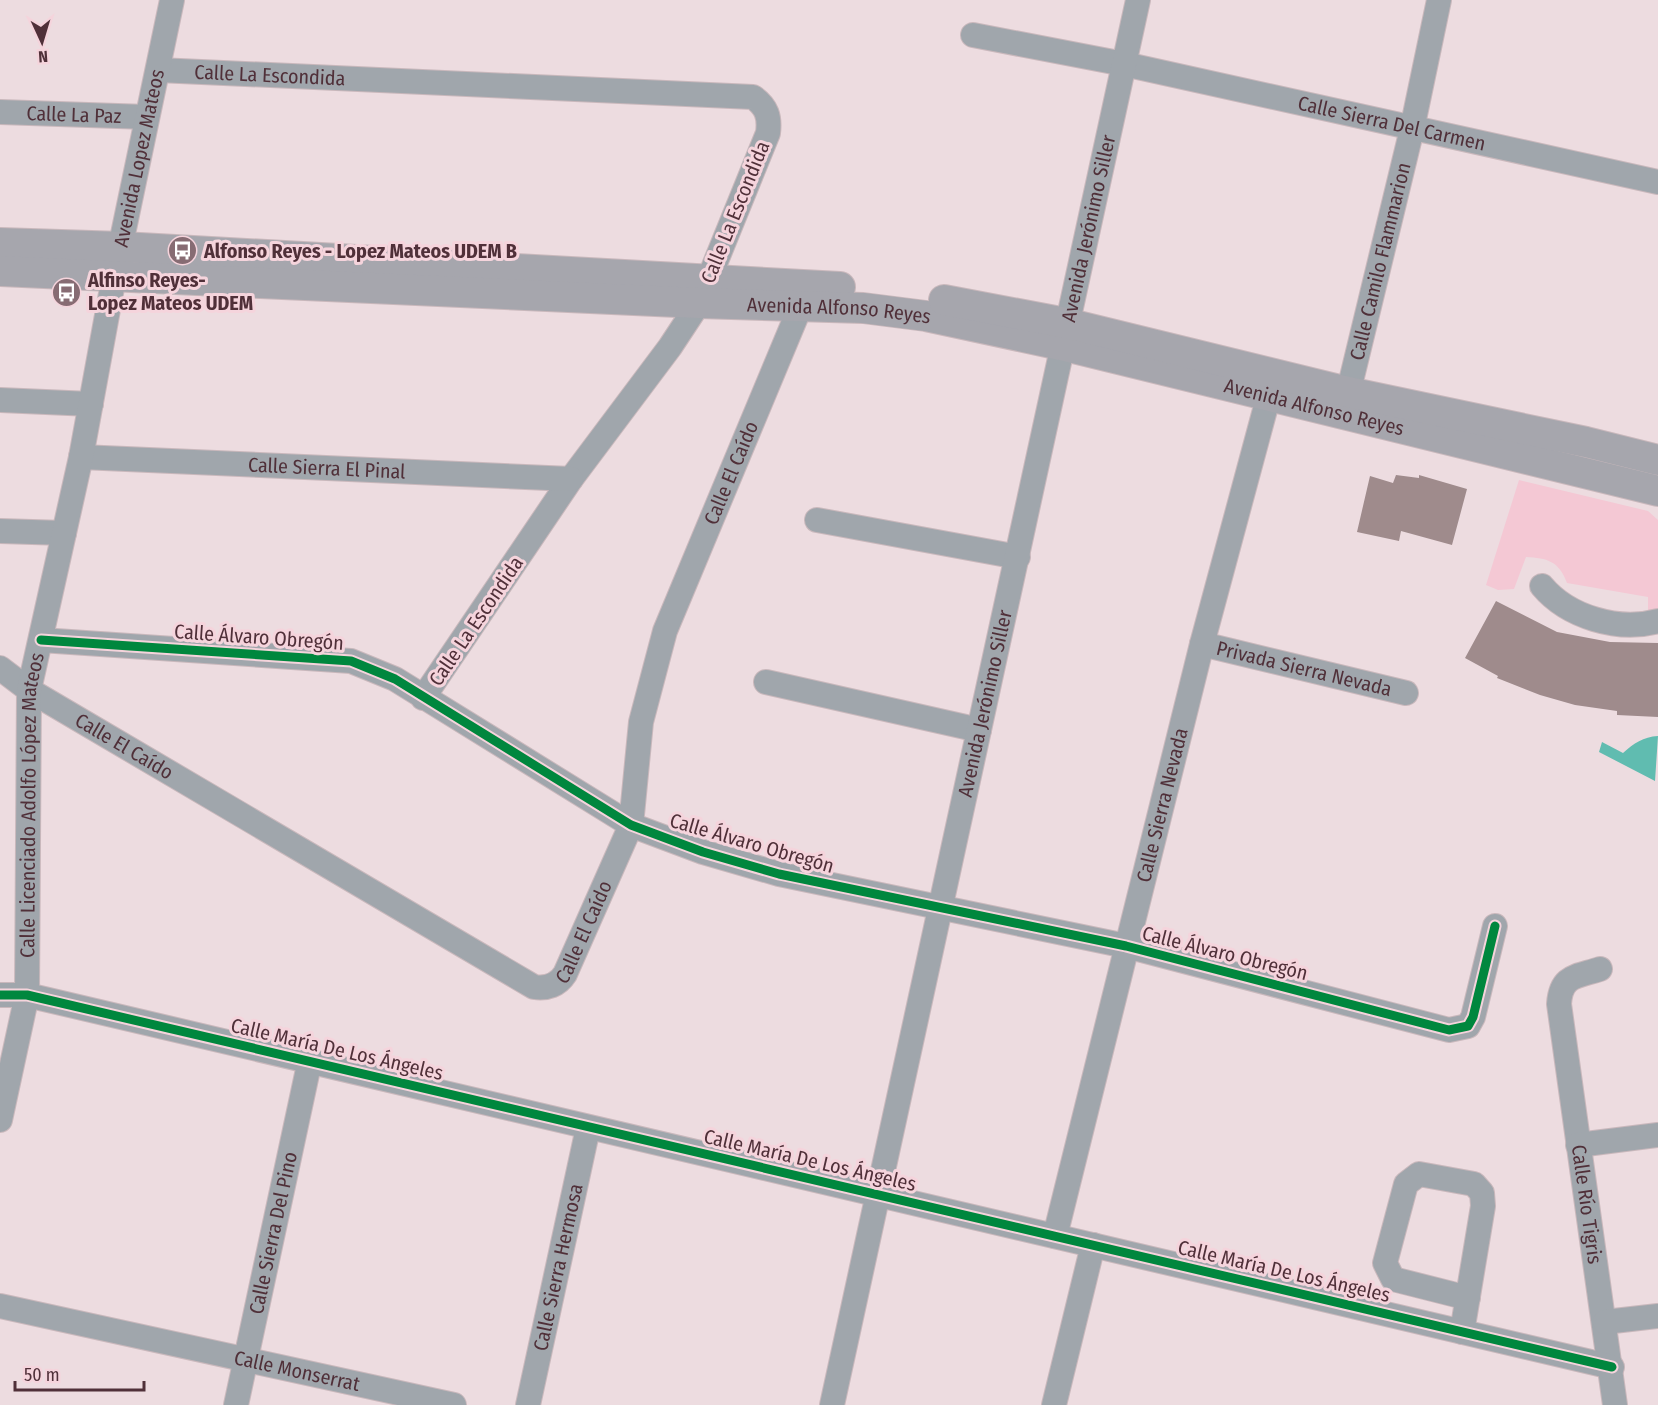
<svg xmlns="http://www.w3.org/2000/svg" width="1658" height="1405" viewBox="0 0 1658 1405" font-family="'Fira Sans Condensed',sans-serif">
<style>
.green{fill:#f4c8d4}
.water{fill:#60bcb0}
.building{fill:#9f8b8c}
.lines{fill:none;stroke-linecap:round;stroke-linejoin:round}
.minor-casing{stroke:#c9b8bc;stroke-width:26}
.major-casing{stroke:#c9b8bc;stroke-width:32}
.minor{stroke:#a0a6ac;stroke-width:24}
.major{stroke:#a6a6ad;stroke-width:30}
.cycleway-casing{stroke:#f5d4dc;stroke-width:13}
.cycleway{stroke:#00873e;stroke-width:9}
.labels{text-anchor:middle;stroke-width:6;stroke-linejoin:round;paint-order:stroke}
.street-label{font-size:20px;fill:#503039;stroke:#f5d4dc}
.poi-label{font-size:20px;font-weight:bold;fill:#503039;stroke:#f5d4dc;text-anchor:start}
</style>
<rect width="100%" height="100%" fill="#eddce0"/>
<path class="green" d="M1519,480L1648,511L1658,520V609L1648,613V597L1567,583C1559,561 1547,558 1526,557L1514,589L1498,590L1486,585Z"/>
<path class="water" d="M1658,736L1655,781L1599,752L1602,742L1623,753C1634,743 1643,737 1658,736Z"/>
<path class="building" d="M1396,475L1419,478V475L1467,489L1452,545L1401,531L1399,541L1357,532L1370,476L1393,483Z
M1496,601L1557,632L1610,642L1658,643V717L1617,715V711L1575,705L1540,695L1497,678L1498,676L1465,658Z"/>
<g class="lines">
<defs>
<g id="minor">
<path id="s1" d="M973,35L1124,64L1658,182"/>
<path id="s2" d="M158,70L753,97C767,107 770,117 768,133L699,303L670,347L571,479L423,698"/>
<path id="s3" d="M0,112L147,117"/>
<path d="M0,400L91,404"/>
<path id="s4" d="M1344,410L1412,129L1439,0"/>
<path id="s5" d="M81,457L571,479"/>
<path d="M817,520L1018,557"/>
<path d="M0,531L64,533"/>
<path d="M1542,586C1568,617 1618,632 1658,621"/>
<path d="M41,640L351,661L395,679L631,825L703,852L779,874L1126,946L1449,1030L1468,1026L1473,1017L1495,926"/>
<path id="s6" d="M1202,644L1406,693"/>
<path id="s7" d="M0,668L29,690L534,987C547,989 558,985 565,974L631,825L641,722L665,631L801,305"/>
<path d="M766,682L979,730"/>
<path id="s8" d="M1600,969C1576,977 1561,975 1559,1004L1615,1405"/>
<path d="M0,995H27L1612,1367"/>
<path id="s9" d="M0,1120L27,995L29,690L81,457L114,277L172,0"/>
<path d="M1578,1145L1658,1135"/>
<path id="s10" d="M1055,1236L1202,644L1273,380"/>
<path id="s11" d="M0,1306L454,1405"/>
<path d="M1605,1322L1658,1316"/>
<path d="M1462,1332L1483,1206L1482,1193L1474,1184L1419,1174L1406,1184L1385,1263L1393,1279L1468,1298"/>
<path id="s12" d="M236,1405L310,1060"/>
<path id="s13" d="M528,1405L588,1128"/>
<path id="s14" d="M832,1405L1138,0"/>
<path d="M1054,1405L1093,1245"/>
</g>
<g id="major">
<path d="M0,243L122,247L840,287"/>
<path id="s15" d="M0,271L699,303L863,308L926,316L1061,345L1658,491"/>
<path d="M944,300L1066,323L1348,392L1586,442L1658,460"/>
</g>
</defs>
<use href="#minor" class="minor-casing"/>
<use href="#major" class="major-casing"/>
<use href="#minor" class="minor"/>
<use href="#major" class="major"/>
<defs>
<path id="cycleway" d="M41,640L351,661L395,679L631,825L703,852L779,874L1126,946L1449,1030L1468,1026L1473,1017L1495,926
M0,995H27L1612,1367"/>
</defs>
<use href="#cycleway" class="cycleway-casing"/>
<use href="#cycleway" class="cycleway"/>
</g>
<defs>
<symbol id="bus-disc" viewBox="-11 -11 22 22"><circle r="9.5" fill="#876c73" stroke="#f5d4dc"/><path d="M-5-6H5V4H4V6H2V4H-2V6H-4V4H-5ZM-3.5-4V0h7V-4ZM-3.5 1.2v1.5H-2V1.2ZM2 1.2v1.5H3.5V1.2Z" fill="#fff"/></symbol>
</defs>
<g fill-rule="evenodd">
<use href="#bus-disc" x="166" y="234" width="33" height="33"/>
<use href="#bus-disc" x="50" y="276" width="33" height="33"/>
</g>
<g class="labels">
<g class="street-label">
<text dy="7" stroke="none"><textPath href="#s2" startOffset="112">Calle La Escondida</textPath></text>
<text dy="7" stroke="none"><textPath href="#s3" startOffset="74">Calle La Paz</textPath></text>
<text dy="7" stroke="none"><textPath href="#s1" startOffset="428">Calle Sierra Del Carmen</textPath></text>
<text dy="7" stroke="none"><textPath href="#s9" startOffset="976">Avenida Lopez Mateos</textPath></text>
<text transform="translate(735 212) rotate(-68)" y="7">Calle La Escondida</text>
<text dy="7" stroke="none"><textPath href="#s14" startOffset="1204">Avenida Jerónimo Siller</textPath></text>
<text dy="7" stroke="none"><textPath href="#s4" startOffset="153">Calle Camilo Flammarion</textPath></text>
<text dy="7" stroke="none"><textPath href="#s15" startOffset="840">Avenida Alfonso Reyes</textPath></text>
<text dy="7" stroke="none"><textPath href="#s15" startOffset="1326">Avenida Alfonso Reyes</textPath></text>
<text dy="7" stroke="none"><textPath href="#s5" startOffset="246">Calle Sierra El Pinal</textPath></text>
<text dy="7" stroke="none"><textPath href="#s7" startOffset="1190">Calle El Caído</textPath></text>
<text transform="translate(476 621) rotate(-56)" y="7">Calle La Escondida</text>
<text transform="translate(259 637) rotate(4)" y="7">Calle Álvaro Obregón</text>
<text dy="7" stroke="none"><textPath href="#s6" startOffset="105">Privada Sierra Nevada</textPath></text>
<text dy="7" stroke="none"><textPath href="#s14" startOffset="718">Avenida Jerónimo Siller</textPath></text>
<text dy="7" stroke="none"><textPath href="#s7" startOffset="147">Calle El Caído</textPath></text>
<text dy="7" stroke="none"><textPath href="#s10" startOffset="444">Calle Sierra Nevada</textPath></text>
<text dy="7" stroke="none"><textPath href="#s9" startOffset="318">Calle Licenciado Adolfo López Mateos</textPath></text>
<text transform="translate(752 843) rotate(16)" y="7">Calle Álvaro Obregón</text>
<text dy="7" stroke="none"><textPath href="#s7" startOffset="704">Calle El Caído</textPath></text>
<text transform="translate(1225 953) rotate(14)" y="7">Calle Álvaro Obregón</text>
<text transform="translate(337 1049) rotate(13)" y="7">Calle María De Los Ángeles</text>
<text transform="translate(810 1160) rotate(13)" y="7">Calle María De Los Ángeles</text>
<text dy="7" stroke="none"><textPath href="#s8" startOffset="262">Calle Río Tigris</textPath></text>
<text dy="7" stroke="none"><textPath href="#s12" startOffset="176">Calle Sierra Del Pino</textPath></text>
<text dy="7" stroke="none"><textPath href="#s13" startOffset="141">Calle Sierra Hermosa</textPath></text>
<text transform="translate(1284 1271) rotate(13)" y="7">Calle María De Los Ángeles</text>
<text dy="7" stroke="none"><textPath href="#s11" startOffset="304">Calle Monserrat</textPath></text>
</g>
<g class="poi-label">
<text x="204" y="258">Alfonso Reyes - Lopez Mateos UDEM B</text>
<text x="88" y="287">Alfinso Reyes-<tspan x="88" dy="23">Lopez Mateos UDEM</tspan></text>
</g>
</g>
<g transform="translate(42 42) rotate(176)" stroke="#f5d4dc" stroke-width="4.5" paint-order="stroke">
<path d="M0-4.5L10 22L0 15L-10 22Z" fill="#503039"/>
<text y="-9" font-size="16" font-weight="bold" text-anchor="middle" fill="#503039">N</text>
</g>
<path d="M15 1381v9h129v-9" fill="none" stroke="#503039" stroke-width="3"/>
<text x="24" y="1381" font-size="18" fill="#503039" stroke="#f5d4dc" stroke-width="4.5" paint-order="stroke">50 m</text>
</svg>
